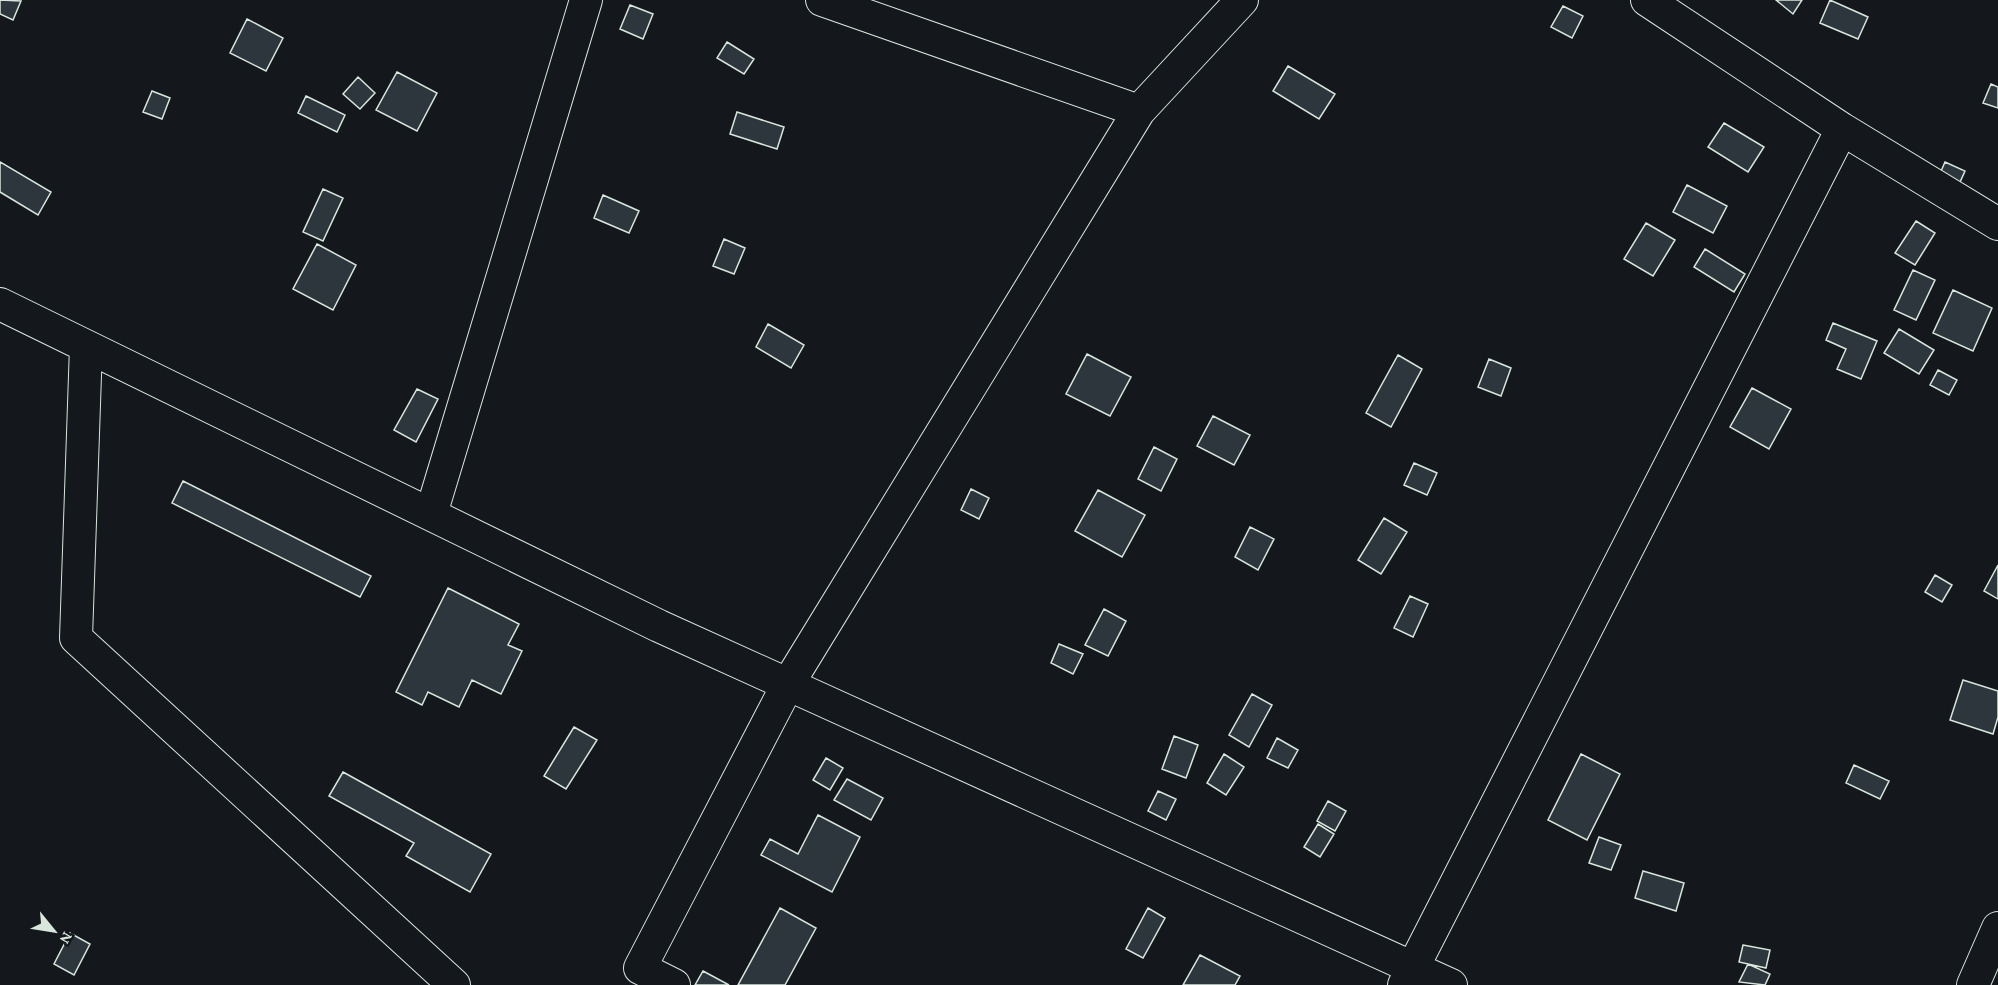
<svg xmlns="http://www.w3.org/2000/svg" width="1998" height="985" viewBox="0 0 1998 985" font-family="'Crimson Pro',serif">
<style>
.building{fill:#2c363c;stroke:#d8e6dc;stroke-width:1.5}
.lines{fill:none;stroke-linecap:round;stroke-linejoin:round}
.minor-casing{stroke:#d8e6dc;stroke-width:34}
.minor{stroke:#14181c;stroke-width:32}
</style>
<rect width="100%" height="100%" fill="#14181c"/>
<path class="building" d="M0,0L21,1L13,20L0,14Z
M1776,0H1802L1793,14Z
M1830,0L1868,17L1858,39L1820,23Z
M630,5L653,14L643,39L620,29Z
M1563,6L1583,16L1572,38L1551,27Z
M247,19L283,38L266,71L230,53Z
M727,42L754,59L744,74L717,58Z
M1288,66L1335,94L1319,119L1273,91Z
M397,72L437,93L417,131L376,110Z
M358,77L375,93L360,109L343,94Z
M1991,84L1998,87V108L1983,103Z
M152,91L170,98L162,119L143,112Z
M306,96L345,115L337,132L298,113Z
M737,112L784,127L777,149L730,134Z
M1724,123L1764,147L1748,172L1708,147Z
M0,162L51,192L38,215L0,192Z
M1945,162L1965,171L1955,193L1935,185Z
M1687,185L1727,206L1713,233L1673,212Z
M323,189L343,198L323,241L303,232Z
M603,195L639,211L629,233L594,218Z
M1916,221L1935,233L1915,265L1895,253Z
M1646,223L1675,240L1653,276L1624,259Z
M724,239L745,248L734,274L713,266Z
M317,244L356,265L333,310L293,289Z
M1705,249L1745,274L1734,292L1694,267Z
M1913,270L1935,280L1916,320L1894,310Z
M1953,290L1992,308L1973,351L1933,333Z
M1833,323L1877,341L1861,379L1837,369L1846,349L1826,340Z
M768,324L804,345L791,368L756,347Z
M1899,329L1934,350L1919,374L1884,353Z
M1087,354L1131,377L1110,416L1066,394Z
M1398,355L1422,369L1391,427L1366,413Z
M1489,359L1511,368L1501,396L1478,387Z
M1938,370L1957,380L1949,395L1930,385Z
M1752,388L1791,409L1769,449L1730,427Z
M417,389L438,399L416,442L394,430Z
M1213,416L1250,435L1234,465L1197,446Z
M1154,447L1177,459L1161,491L1138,479Z
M1414,463L1437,473L1427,495L1404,485Z
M183,481L371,576L360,597L172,503Z
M971,489L989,498L979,519L961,510Z
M1098,490L1145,515L1122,557L1075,531Z
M1384,518L1407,532L1381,574L1358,560Z
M1250,527L1274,539L1258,570L1235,557Z
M1998,565V599L1984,591Z
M1935,575L1952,585L1942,602L1925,592Z
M448,588L519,624L508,645L522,651L501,694L472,680L459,707L428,692L422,705L396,692Z
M1410,596L1428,604L1413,637L1394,628Z
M1104,609L1126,621L1108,656L1085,645Z
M1059,644L1083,654L1073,674L1051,663Z
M1963,680L1998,691V717L1993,734L1950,720Z
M1252,694L1272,705L1249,747L1229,735Z
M574,727L597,740L566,789L544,776Z
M1174,736L1198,745L1186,778L1162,769Z
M1277,738L1298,750L1288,768L1267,758Z
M1224,754L1244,767L1226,795L1207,783Z
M1581,754L1620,774L1587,840L1548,820Z
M826,758L843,768L830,790L813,780Z
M1854,765L1889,781L1880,799L1846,783Z
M343,772L491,854L470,892L406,856L414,843L329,796Z
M847,779L883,798L871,820L834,800Z
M1158,791L1176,799L1166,820L1148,811Z
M1328,801L1346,811L1335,831L1317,821Z
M818,815L860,837L832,892L761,855L770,839L798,854Z
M1318,824L1334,834L1320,857L1304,847Z
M1599,837L1621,845L1611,870L1589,863Z
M1643,871L1684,883L1676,911L1635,898Z
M780,908L816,928L785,985H738Z
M1148,908L1165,918L1143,958L1126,949Z
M70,933L90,944L74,975L54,964Z
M1743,945L1770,950L1766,968L1739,962Z
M1200,955L1240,976L1235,985H1183Z
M1748,964L1770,974L1765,985L1739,982Z
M703,971L729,985H695Z"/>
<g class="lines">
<defs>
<path id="minor" d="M822,0L1139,111
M1647,0L1842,129L1998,224
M0,304L659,626L1451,985
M86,346L76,638L454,985
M431,514L586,0
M674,985L640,968L788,684L1139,111L1242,0
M1404,985L1842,129
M1973,985L1998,928"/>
</defs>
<use href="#minor" class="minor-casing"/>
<use href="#minor" class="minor"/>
</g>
<g transform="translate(54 931) rotate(120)" stroke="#14181c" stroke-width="4.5" paint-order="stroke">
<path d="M0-4.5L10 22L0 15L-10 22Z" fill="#d8e6dc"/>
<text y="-9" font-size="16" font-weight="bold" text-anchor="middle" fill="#d8e6dc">N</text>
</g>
</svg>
